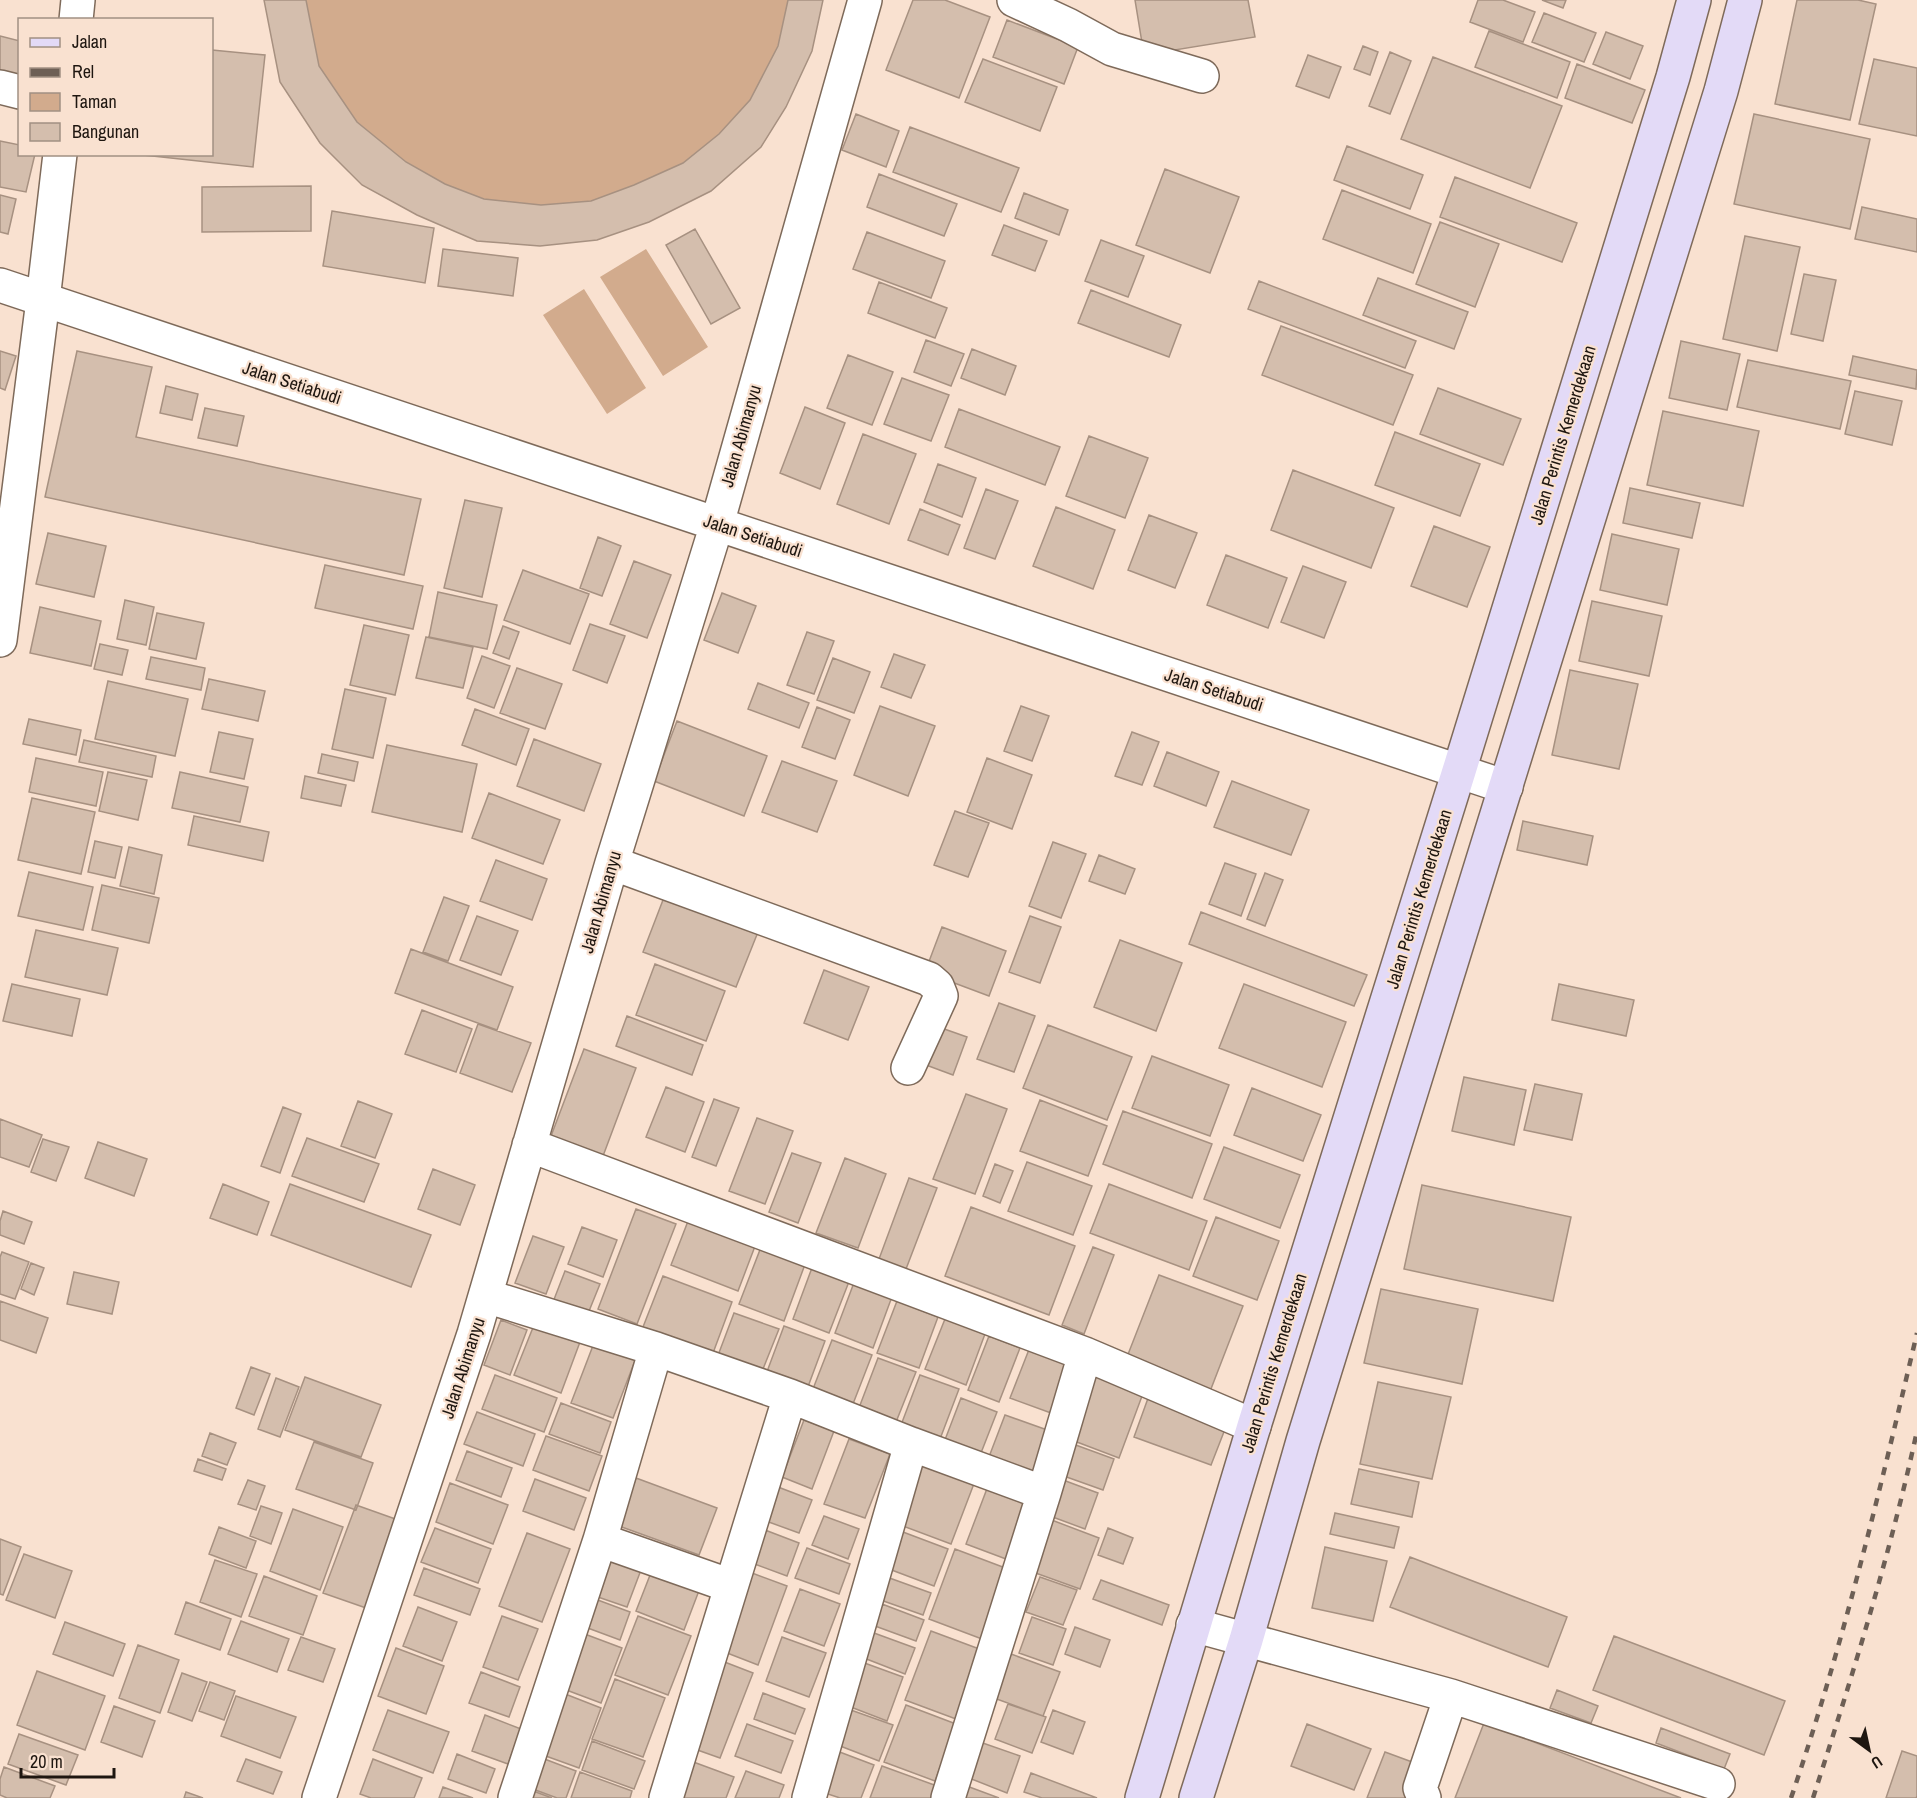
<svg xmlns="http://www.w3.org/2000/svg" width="1917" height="1798" viewBox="0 0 1917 1798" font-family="'Archivo Narrow',sans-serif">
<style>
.green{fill:#d2ab8d}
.building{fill:#d4bead;stroke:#a79181;stroke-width:1.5}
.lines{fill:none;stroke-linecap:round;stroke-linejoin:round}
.minor-casing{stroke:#7e6a5a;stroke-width:36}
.tertiary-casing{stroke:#7e6a5a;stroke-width:36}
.secondary-casing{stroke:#7e6a5a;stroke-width:36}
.minor{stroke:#fff;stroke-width:33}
.tertiary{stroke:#fff;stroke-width:33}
.secondary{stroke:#e3daf7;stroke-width:33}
.rail{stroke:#6d5f55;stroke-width:4.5;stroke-dasharray:8 8;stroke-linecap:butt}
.labels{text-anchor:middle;stroke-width:4.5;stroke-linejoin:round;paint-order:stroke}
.street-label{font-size:18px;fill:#1e1610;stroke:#f9e1d0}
</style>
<rect width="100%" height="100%" fill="#f9e1d0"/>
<path class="green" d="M264,0H823L812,51L786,107L761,147L711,191L649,222L540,246L477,241L417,215L362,185L320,143L280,82Z
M646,249L708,347L663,376L600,277Z
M584,289L646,388L607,414L543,315Z"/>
<path class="building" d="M264,0H306L319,66L357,122L406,162L445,184L484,199L541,205L591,201L634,185L683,163L719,134L750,100L778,46L788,0H823L812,51L786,107L761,147L711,191L649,222L597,240L540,246L477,241L417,215L362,185L320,143L280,82Z
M913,0H945L990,17L959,98L886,70Z
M1135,0H1248L1255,37L1144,55Z
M1478,0H1503L1535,12L1523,42L1470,22Z
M1542,0H1566L1563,8Z
M1797,0H1858L1876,4L1850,120L1775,104Z
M1544,13L1596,33L1584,62L1532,42Z
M1007,20L1078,47L1064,84L993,57Z
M1489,31L1570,62L1557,98L1475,67Z
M1606,32L1643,46L1630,79L1593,64Z
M0,36L20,41V77L0,72Z
M1363,46L1378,52L1370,75L1354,69Z
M212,50L265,55L253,167L134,154H212Z
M1390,52L1411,61L1390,114L1369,106Z
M1308,55L1341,67L1329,98L1296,86Z
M1433,57L1562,106L1530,188L1401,139Z
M983,59L1057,87L1040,131L965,102Z
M1874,59L1917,68V136L1859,124Z
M1577,64L1645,90L1632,123L1565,98Z
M856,114L899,131L886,167L842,150Z
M1754,114L1870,139L1850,229L1734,204Z
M910,127L1019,168L1001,212L893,172Z
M0,141L20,145V154H35L26,192L0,187Z
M1347,146L1423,175L1410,209L1334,180Z
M1165,169L1239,197L1210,273L1136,245Z
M879,174L957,204L944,236L867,207Z
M1455,177L1577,223L1562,262L1440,217Z
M311,186V231L202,232V187Z
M1342,190L1431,224L1413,273L1323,239Z
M1024,193L1068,210L1059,235L1015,218Z
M0,195L16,199L8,234L0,232Z
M1862,207L1917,219V252L1855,239Z
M332,211L434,228L425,283L323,266Z
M1440,222L1499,244L1475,307L1416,284Z
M1004,225L1047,241L1035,271L992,255Z
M695,229L740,308L711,324L666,245Z
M867,232L945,261L931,298L853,269Z
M1745,236L1800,247L1777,351L1723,339Z
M1101,240L1144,256L1128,297L1085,281Z
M443,249L518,258L513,296L438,286Z
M1804,274L1836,280L1823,341L1791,334Z
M1378,278L1468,312L1454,349L1363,315Z
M1259,281L1416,341L1405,368L1248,309Z
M879,282L947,308L935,338L868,313Z
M1091,290L1181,325L1169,357L1078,323Z
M1281,326L1413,375L1393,425L1262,375Z
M926,340L964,354L951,386L914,372Z
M1681,341L1740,354L1727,410L1669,398Z
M972,349L1016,366L1005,395L961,378Z
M0,351L16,356L5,390L0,388Z
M77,351L152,367L136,437L421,499L404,575L45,497Z
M848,355L893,372L872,425L827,408Z
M1853,356L1917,370L1916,389L1849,375Z
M1748,360L1851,381L1840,429L1737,407Z
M902,378L949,395L931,441L884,424Z
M166,386L198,394L192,420L160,413Z
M1438,388L1521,419L1503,465L1420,434Z
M1855,391L1902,401L1892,445L1845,434Z
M805,407L845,423L820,489L780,473Z
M205,408L244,416L237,446L198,438Z
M959,409L1060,447L1045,485L945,447Z
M1663,411L1759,431L1743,506L1647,485Z
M1395,432L1480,464L1460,516L1375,485Z
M863,434L916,454L889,524L837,504Z
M1089,436L1148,458L1125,518L1066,496Z
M938,464L976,478L962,517L924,502Z
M1293,470L1394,508L1371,568L1271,530Z
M1630,488L1700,503L1692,538L1623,523Z
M986,489L1018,501L995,559L964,548Z
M465,500L502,508L482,597L444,588Z
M1056,507L1115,530L1093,589L1033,566Z
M920,509L960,525L948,555L908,540Z
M1149,515L1197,533L1175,588L1128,570Z
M1434,526L1490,547L1467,607L1411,586Z
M48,533L106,546L94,597L36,584Z
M1612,534L1679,549L1667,605L1600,590Z
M598,537L621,546L602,596L580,588Z
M1226,555L1287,578L1268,628L1207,605Z
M634,561L671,575L647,638L610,624Z
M325,565L423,586L413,629L315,608Z
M1303,566L1346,582L1324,638L1281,622Z
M523,570L589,594L570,644L504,620Z
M438,592L497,605L487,649L429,637Z
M722,593L756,606L738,653L704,640Z
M125,600L154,607L146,645L117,639Z
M1592,601L1662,616L1649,676L1579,661Z
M40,607L101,621L91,666L30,653Z
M157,613L204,623L196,659L149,649Z
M590,624L625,636L607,683L573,670Z
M364,625L409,635L395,695L350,685Z
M503,626L519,632L509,659L493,653Z
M807,632L834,641L814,694L787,685Z
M426,637L473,647L463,688L416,678Z
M100,644L128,650L122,675L94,669Z
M894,654L925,665L911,698L881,687Z
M482,656L510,666L494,708L467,698Z
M151,657L205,668L201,690L146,679Z
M833,658L870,672L854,713L817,700Z
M517,668L562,684L545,729L500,713Z
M1570,670L1638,684L1619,769L1552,755Z
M209,679L265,691L258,721L202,709Z
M108,681L188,699L175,756L95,739Z
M758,683L809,703L799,728L748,709Z
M345,689L386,698L373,758L332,749Z
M880,706L935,726L908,796L854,775Z
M1021,706L1049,716L1032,761L1004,751Z
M817,707L850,720L835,759L802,747Z
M475,709L529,729L516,765L462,745Z
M29,719L81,730L76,755L23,744Z
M677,721L767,756L744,816L654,781Z
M219,732L253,739L244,779L210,772Z
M1132,732L1159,742L1142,785L1115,776Z
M534,739L601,764L584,811L517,786Z
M84,740L156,756L152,777L79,762Z
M387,745L477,764L462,832L372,812Z
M1167,752L1219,772L1206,806L1154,786Z
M322,754L358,762L354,781L318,773Z
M36,758L103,772L96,806L29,792Z
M987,758L1032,775L1012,829L967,812Z
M782,761L837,781L817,832L762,812Z
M108,772L147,780L138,820L99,811Z
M180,772L248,787L240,822L172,808Z
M305,776L346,785L341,806L301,798Z
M1232,781L1309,810L1291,855L1214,827Z
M489,793L560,820L543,864L472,838Z
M32,798L95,812L81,874L18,860Z
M955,811L989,823L968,877L934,865Z
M194,816L269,832L263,861L188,845Z
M1523,821L1593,836L1587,865L1517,850Z
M95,841L122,847L115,878L88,872Z
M1053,842L1086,854L1061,918L1029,906Z
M129,847L162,855L154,894L120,886Z
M1099,855L1135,869L1125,894L1089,881Z
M496,860L547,879L532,920L480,901Z
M1225,863L1256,874L1241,916L1209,904Z
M29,872L93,887L83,930L18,916Z
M1265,873L1283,880L1265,926L1247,919Z
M102,885L159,898L149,943L92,930Z
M668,887L762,922L736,987L643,952Z
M444,897L469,906L448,961L423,952Z
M1201,912L1367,975L1354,1006L1189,944Z
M477,916L518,931L501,975L460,960Z
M1030,916L1061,927L1040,983L1009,972Z
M942,927L1006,951L989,996L925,972Z
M36,930L118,948L107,995L25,977Z
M1120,940L1182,963L1156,1031L1094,1007Z
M411,949L513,987L497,1030L395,993Z
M655,964L725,991L706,1041L636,1015Z
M824,970L869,987L848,1040L804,1023Z
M12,984L80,999L72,1036L3,1021Z
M1244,984L1346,1022L1322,1087L1219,1048Z
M1559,984L1634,1000L1626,1036L1552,1020Z
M999,1003L1035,1016L1014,1072L977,1059Z
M422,1010L472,1029L456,1072L405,1054Z
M627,1016L703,1045L692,1075L616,1046Z
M478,1024L531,1043L512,1092L460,1073Z
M933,1025L967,1037L953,1075L918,1062Z
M1048,1025L1132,1057L1107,1120L1023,1088Z
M584,1049L636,1068L600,1164L548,1144Z
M1152,1056L1229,1085L1210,1136L1132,1108Z
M1464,1077L1526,1090L1514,1145L1452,1131Z
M1535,1084L1582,1094L1572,1140L1524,1130Z
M666,1087L704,1102L685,1152L646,1137Z
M1252,1088L1321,1115L1303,1161L1234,1135Z
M966,1094L1007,1109L975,1194L933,1179Z
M714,1099L739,1108L716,1166L692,1157Z
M1040,1100L1107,1126L1088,1176L1020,1151Z
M358,1101L392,1114L375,1158L341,1146Z
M283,1107L301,1114L280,1173L261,1166Z
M1123,1111L1212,1144L1192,1198L1103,1164Z
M757,1118L793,1131L765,1204L729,1191Z
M0,1119L42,1135L29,1167L0,1157Z
M307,1138L379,1164L364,1202L292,1176Z
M43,1139L69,1147L56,1181L31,1172Z
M98,1142L147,1159L134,1196L85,1178Z
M1224,1147L1300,1175L1280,1228L1204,1199Z
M792,1153L821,1163L798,1223L769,1212Z
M845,1158L886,1174L858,1248L816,1233Z
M1027,1162L1092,1186L1073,1235L1008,1211Z
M995,1164L1013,1171L1000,1203L983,1196Z
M433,1169L475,1185L460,1225L418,1209Z
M909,1178L937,1188L906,1269L879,1259Z
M223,1184L269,1202L257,1235L210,1218Z
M290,1184L431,1235L411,1287L271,1235Z
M1109,1184L1207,1221L1189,1270L1090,1233Z
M1422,1185L1571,1217L1553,1301L1404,1269Z
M971,1207L1075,1246L1049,1315L945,1276Z
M636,1209L676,1224L637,1324L598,1309Z
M3,1211L32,1222L24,1244L0,1235V1221Z
M690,1216L757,1241L738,1291L671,1265Z
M1216,1217L1279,1241L1257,1300L1193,1276Z
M582,1227L617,1240L603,1277L568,1264Z
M533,1236L564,1247L546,1294L515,1283Z
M763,1242L807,1259L784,1321L739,1304Z
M1093,1247L1114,1255L1084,1334L1062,1325Z
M2,1252L29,1262L15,1299L0,1294V1257Z
M31,1263L44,1268L34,1295L21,1289Z
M813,1265L850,1279L829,1333L793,1319Z
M565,1271L600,1284L587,1316L553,1302Z
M74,1272L119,1282L112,1314L67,1304Z
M1159,1275L1243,1306L1209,1394L1125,1362Z
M663,1276L732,1302L713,1353L643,1327Z
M855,1280L893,1294L873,1348L835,1333Z
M1381,1289L1478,1309L1462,1384L1364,1363Z
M0,1301L48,1318L36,1353L0,1340Z
M897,1301L938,1317L919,1368L877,1353Z
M734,1313L779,1329L761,1374L717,1358Z
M945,1319L985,1334L966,1385L925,1369Z
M501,1320L527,1330L510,1375L484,1365Z
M534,1325L580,1342L561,1393L514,1375Z
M784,1326L825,1341L806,1392L765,1377Z
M989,1336L1020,1348L999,1402L968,1390Z
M832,1340L872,1355L851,1409L811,1394Z
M594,1343L636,1358L613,1418L571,1403Z
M1030,1347L1071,1362L1051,1413L1010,1398Z
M878,1358L916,1372L894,1427L857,1413Z
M251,1367L270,1374L254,1415L236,1408Z
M1095,1370L1145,1388L1119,1458L1069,1439Z
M495,1375L557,1398L544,1432L482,1409Z
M920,1375L959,1389L940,1439L901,1425Z
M305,1377L381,1405L361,1457L285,1430Z
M276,1378L299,1387L280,1437L258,1429Z
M1378,1382L1451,1397L1432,1479L1360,1464Z
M1151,1390L1229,1419L1211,1465L1134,1437Z
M961,1398L997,1412L979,1458L943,1445Z
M561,1403L611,1422L600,1453L549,1434Z
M477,1412L535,1434L523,1466L464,1444Z
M1005,1415L1050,1431L1031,1479L987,1462Z
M804,1420L834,1431L812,1489L782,1477Z
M210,1433L236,1443L227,1465L202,1456Z
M546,1436L602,1456L589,1491L533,1470Z
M849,1439L890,1454L865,1518L824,1504Z
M314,1442L373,1463L356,1510L296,1489Z
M1073,1444L1114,1459L1103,1490L1061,1475Z
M467,1451L512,1468L501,1497L456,1480Z
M198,1459L226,1469L222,1480L194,1471Z
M919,1460L975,1481L951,1544L895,1523Z
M1359,1469L1419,1482L1412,1517L1351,1504Z
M636,1478L717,1508L699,1555L619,1526Z
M535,1479L586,1498L574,1530L523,1511Z
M248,1480L265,1486L256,1510L238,1504Z
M1063,1480L1098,1493L1085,1529L1050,1516Z
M450,1483L508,1505L493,1544L436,1522Z
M988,1486L1029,1501L1006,1559L966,1544Z
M778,1487L812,1500L799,1533L766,1521Z
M356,1505L401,1521L369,1609L323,1593Z
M261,1506L282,1513L271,1544L250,1536Z
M293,1509L343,1527L320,1590L270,1571Z
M1335,1513L1399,1527L1394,1548L1330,1534Z
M824,1516L859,1529L848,1559L812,1545Z
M1049,1519L1099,1538L1080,1589L1030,1571Z
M219,1527L256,1541L246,1568L209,1554Z
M435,1528L491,1549L478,1583L421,1562Z
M1108,1528L1133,1538L1123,1564L1098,1555Z
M895,1529L948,1549L934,1586L881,1566Z
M765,1530L799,1543L787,1576L752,1563Z
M527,1533L570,1549L542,1622L499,1606Z
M0,1539L21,1547L3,1595L0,1594Z
M1325,1547L1387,1561L1373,1621L1312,1608Z
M807,1548L850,1564L839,1594L795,1578Z
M955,1549L1008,1569L982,1639L929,1619Z
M612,1551L644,1562L627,1607L595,1596Z
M24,1554L72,1571L55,1618L6,1600Z
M1410,1557L1567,1617L1548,1667L1390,1607Z
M215,1560L257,1574L241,1617L200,1602Z
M424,1568L480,1589L470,1615L414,1595Z
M652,1570L700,1588L684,1630L636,1611Z
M752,1573L787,1586L758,1665L722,1651Z
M264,1576L317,1596L303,1635L249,1616Z
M884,1576L931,1593L923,1615L875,1598Z
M1040,1577L1077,1590L1063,1625L1026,1612Z
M1101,1580L1169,1605L1162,1625L1093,1599Z
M800,1589L840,1604L824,1646L784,1631Z
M587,1596L630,1612L620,1640L577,1624Z
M186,1602L231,1619L220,1650L175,1634Z
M882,1604L924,1620L916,1641L875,1626Z
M418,1607L457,1622L442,1661L403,1646Z
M502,1616L538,1629L518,1680L483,1667Z
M638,1616L691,1636L668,1695L615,1675Z
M1032,1617L1066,1629L1053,1665L1019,1653Z
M241,1621L289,1639L277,1672L228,1654Z
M65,1622L125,1644L113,1676L53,1654Z
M1075,1627L1110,1640L1100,1667L1065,1654Z
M574,1630L622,1648L601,1703L553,1685Z
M931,1631L982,1650L956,1719L905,1700Z
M874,1633L915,1648L905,1674L864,1658Z
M1614,1636L1785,1701L1764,1755L1593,1690Z
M301,1637L335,1649L323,1682L288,1670Z
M782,1637L826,1653L809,1697L766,1681Z
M138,1645L179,1660L160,1713L119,1698Z
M396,1648L444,1666L426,1714L378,1696Z
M1011,1654L1060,1672L1043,1716L994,1698Z
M722,1661L753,1673L720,1758L689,1747Z
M859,1661L903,1677L887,1721L843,1704Z
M37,1671L105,1696L85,1750L17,1725Z
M481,1672L520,1687L509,1717L469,1703Z
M182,1673L207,1682L192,1721L168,1712Z
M615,1679L665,1698L643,1757L592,1739Z
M210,1682L235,1691L224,1720L199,1711Z
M555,1690L601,1708L579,1768L532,1751Z
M1557,1690L1598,1706L1591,1723L1550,1708Z
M763,1693L805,1709L795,1734L754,1719Z
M236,1696L296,1717L280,1758L221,1736Z
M1008,1704L1046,1717L1032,1753L995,1739Z
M906,1705L956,1724L935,1781L884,1762Z
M114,1706L155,1721L142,1757L101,1742Z
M848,1709L893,1725L879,1761L835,1744Z
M388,1710L449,1732L433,1773L373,1750Z
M1053,1710L1085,1722L1073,1754L1041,1742Z
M485,1715L521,1729L508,1764L472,1751Z
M1484,1723L1681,1798H1455Z
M747,1724L793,1741L781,1773L735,1756Z
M1307,1724L1371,1749L1354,1790L1291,1766Z
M1661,1728L1730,1754L1724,1769L1656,1743Z
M19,1734L78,1755L66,1785L8,1764Z
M592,1741L645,1761L634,1789L582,1770Z
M977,1741L1020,1756L1007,1793L964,1776Z
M837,1751L874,1765L861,1798H840L822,1792Z
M1902,1751L1917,1756V1796L1916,1798H1886Z
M1385,1752L1423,1766L1411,1798H1367Z
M457,1754L495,1769L486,1793L448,1779Z
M534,1755L576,1771L566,1798H557L522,1785Z
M246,1759L282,1772L273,1794L237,1781Z
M373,1759L422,1778L414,1798H371L360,1794Z
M688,1760L734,1777L726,1798H673Z
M882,1766L937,1786L932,1798H870Z
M4,1767L55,1786L50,1798H7L0,1795V1779Z
M746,1771L784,1785L779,1798H735Z
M580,1772L632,1791L630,1798H571Z
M1031,1773L1097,1798H1042L1024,1792Z
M964,1785L999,1798H960Z
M443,1787L473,1798H439Z
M525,1788L552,1798H521Z
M186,1792L203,1798H184Z"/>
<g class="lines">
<defs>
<path id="minor" d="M1014,0L1068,25L1112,49L1202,76
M0,87L20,92
M0,285L1506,787
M612,863L929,979L937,986L941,996L908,1068
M529,1145L1085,1354
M486,1296L656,1349
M600,1540L731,1586
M1193,1625L1451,1696L1718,1784
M319,1798L474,1334L612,863L717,524L865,0
M515,1798L600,1540L656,1349L790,1396
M666,1798L790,1396L911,1444
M809,1798L911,1444L1044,1493
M948,1798L1044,1493L1085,1354L1254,1426
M1424,1798L1420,1788L1451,1696"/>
<path id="tertiary" d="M76,20L78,0
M0,640L43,300L60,154"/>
<path id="secondary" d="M1142,1798L1254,1426L1459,771L1673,77L1694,0
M1196,1798L1246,1640L1303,1441L1721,91L1745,0"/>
</defs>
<use href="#minor" class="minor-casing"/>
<use href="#tertiary" class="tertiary-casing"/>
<use href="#secondary" class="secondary-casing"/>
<use href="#minor" class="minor"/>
<use href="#tertiary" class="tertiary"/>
<use href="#secondary" class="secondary"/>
<path class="rail" d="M1791,1798C1843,1646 1880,1490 1917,1333
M1813,1798C1852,1677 1890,1555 1917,1431"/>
</g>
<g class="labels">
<g class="street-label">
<text transform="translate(292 383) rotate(18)" y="6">Jalan Setiabudi</text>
<text transform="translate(1563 435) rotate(-73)" y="6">Jalan Perintis Kemerdekaan</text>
<text transform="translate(741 436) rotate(-74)" y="6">Jalan Abimanyu</text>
<text transform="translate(753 536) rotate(18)" y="6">Jalan Setiabudi</text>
<text transform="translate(1214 690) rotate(18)" y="6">Jalan Setiabudi</text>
<text transform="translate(1419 899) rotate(-73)" y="6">Jalan Perintis Kemerdekaan</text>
<text transform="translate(601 902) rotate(-74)" y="6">Jalan Abimanyu</text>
<text transform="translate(1274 1363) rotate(-73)" y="6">Jalan Perintis Kemerdekaan</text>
<text transform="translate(463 1368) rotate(-72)" y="6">Jalan Abimanyu</text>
</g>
</g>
<rect x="18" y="18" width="195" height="138" fill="#f9e1d0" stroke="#a19083" stroke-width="1.5"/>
<rect x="30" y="38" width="30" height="9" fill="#e3daf7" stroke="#a19083" stroke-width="1.5"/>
<text x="72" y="48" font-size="18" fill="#1e1610">Jalan</text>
<rect x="30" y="68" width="30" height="9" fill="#6d5f55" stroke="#a19083" stroke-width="1.5"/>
<text x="72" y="78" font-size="18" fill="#1e1610">Rel</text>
<rect x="30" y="93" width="30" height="18" fill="#d2ab8d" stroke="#a19083" stroke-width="1.5"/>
<text x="72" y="108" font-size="18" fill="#1e1610">Taman</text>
<rect x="30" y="123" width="30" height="18" fill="#d4bead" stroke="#a19083" stroke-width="1.5"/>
<text x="72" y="138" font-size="18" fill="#1e1610">Bangunan</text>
<g transform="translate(1869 1750) rotate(147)" stroke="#f9e1d0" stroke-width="4.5" paint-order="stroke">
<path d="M0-4.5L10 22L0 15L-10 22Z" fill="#1e1610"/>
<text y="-9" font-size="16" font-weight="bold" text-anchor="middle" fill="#1e1610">U</text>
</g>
<path d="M21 1768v9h93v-9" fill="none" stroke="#1e1610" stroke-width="3"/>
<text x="30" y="1768" font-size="18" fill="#1e1610" stroke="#f9e1d0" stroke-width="4.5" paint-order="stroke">20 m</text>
</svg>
